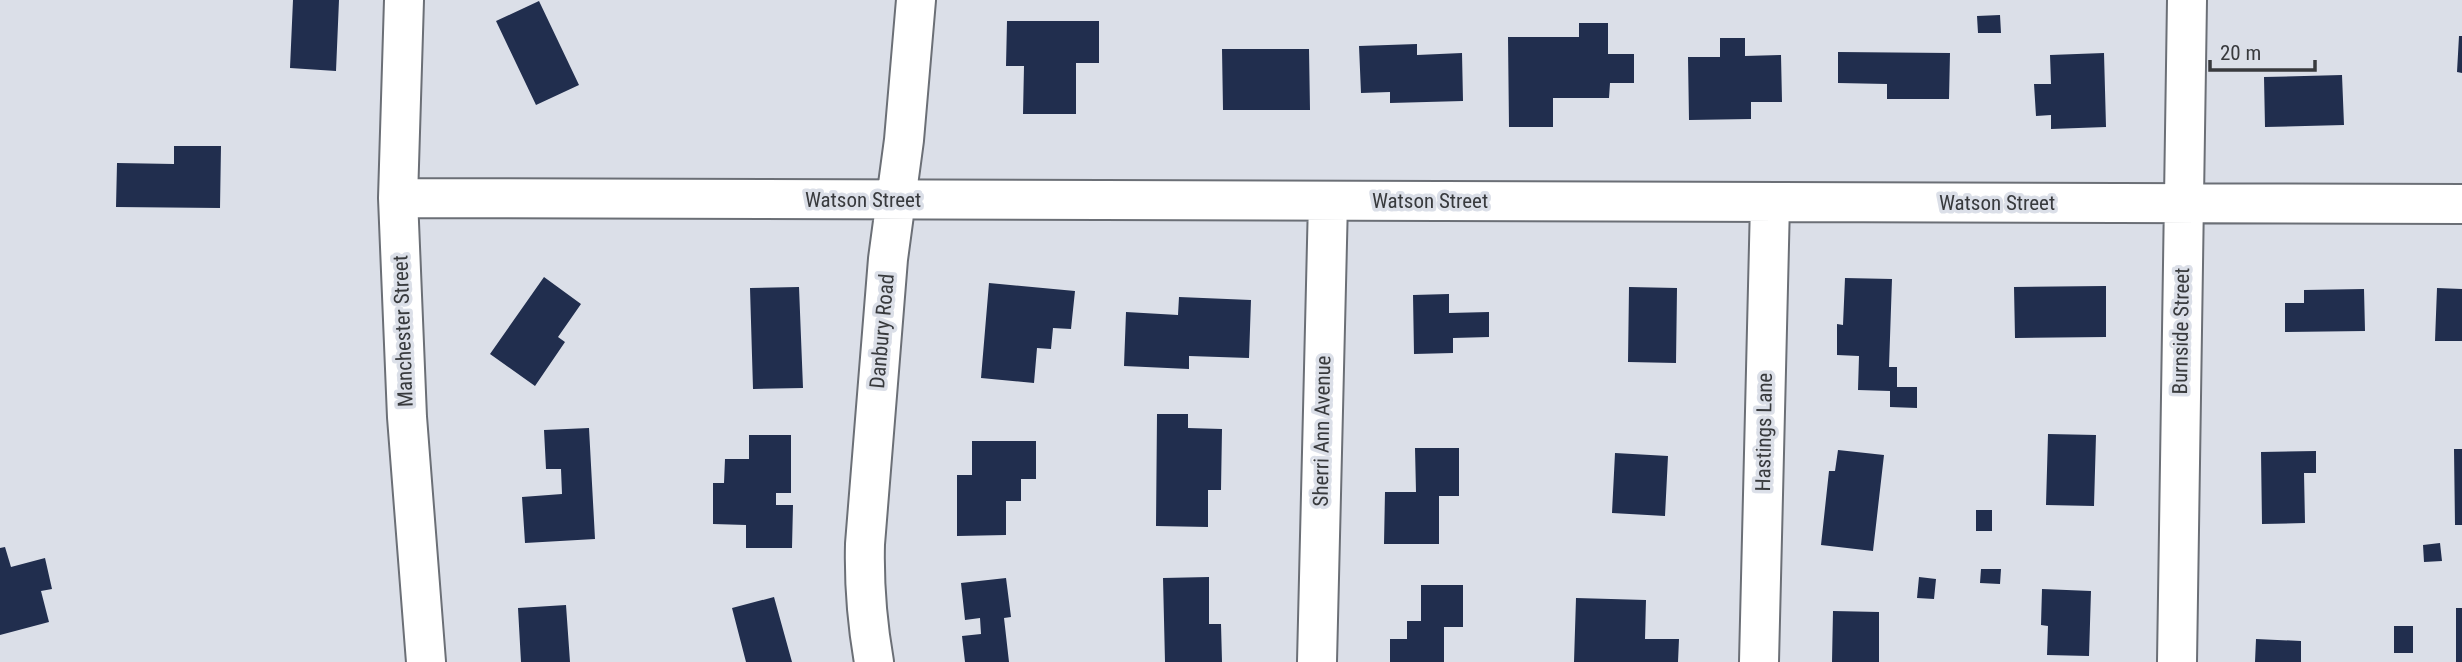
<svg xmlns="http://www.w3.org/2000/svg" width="2462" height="662" viewBox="0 0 2462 662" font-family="'Roboto Condensed',sans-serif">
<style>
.building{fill:#212e4e}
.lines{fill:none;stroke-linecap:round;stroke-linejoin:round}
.minor-casing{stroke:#6b6f76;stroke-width:42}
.minor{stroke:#fff;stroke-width:38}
.labels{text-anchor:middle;stroke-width:7;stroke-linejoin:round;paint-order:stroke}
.street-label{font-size:21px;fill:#383a3d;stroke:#dbdfe8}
</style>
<rect width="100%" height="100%" fill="#dbdfe8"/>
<path class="building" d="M293,0H339L336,71L290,68Z
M539,1L579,85L536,105L496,21Z
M2000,15L2001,33H1978L1977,16Z
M1007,21H1099V63H1076V114H1023L1024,66H1006Z
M1579,23H1608V54H1634V83H1610L1609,98H1553V127H1509L1508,37H1579Z
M2459,36H2462V73L2457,72Z
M1720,38H1745V56L1781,55L1782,102H1751V119L1689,120L1688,57H1720Z
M1417,44V55L1462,53L1463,101L1390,103V92L1361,93L1359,46Z
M1222,49H1309L1310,110H1223Z
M1838,52L1950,53L1949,99H1887V84L1838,83Z
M2104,53L2106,127L2051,129V115L2036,116L2034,84H2051L2050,55Z
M2342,75L2344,125L2265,127L2264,77Z
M174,146H221L220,208L116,207L117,163L174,164Z
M544,277L581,304L558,337L565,342L535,386L490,354Z
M1845,278L1892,279L1889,367H1897V387H1917V408L1890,407V391L1858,390L1859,356L1837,355V324L1843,325Z
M989,283L1075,291L1071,329L1053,328L1051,349L1037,348L1034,383L981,378Z
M2106,286V337L2015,338L2014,287Z
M799,287L803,388L753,389L750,288Z
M1629,287L1677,288L1676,363L1628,362Z
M2437,288L2462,289V341H2435Z
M2364,289L2365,331L2285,332V303H2304V290Z
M1449,294V313L1489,312V337L1453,338V353L1414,354L1413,295Z
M1179,297L1251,300L1249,358L1189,356V369L1124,366L1126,312L1178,315Z
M1157,414H1188V428L1222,429L1221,490H1208V527L1156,526Z
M589,428L595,539L525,543L522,497L562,494L561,469H546L544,430Z
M2048,434L2096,435L2094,506L2046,505Z
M749,435H791V493H776V505H793L792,548H746V525L713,524V483H724L725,459H749Z
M972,441H1036V479H1021V501H1006V535L957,536V475H972Z
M1415,448H1459V496H1439V544H1384L1385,492H1416Z
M2454,449H2462V525H2455Z
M1838,450L1884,455L1873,551L1821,545L1829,471H1835Z
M2316,451V473H2304L2305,523L2262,524L2261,452Z
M1615,453L1668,456L1665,516L1612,513Z
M1976,510H1992V531H1976Z
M2440,543L2442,561L2424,562L2423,545Z
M5,547L11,567L45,558L52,589L41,591L49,622L0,635V548Z
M1981,569H2001L2000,584L1980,583Z
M1209,577V624H1221L1222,662H1165L1163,578Z
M1919,577L1936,579L1934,599L1917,598Z
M1006,578L1011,617L1004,618L1009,662H965L962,636L981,634L980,618L965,620L961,583Z
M1421,585H1463V627H1444V662H1390V639H1407V621H1421Z
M2042,589L2091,591L2089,656L2047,655L2048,626L2041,625Z
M774,597L792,662H746L732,608Z
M1576,598L1646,600L1645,639H1679L1678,662H1574Z
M566,605L570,662H521L518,608Z
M2456,608H2462V662H2456Z
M1833,611L1879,612V662H1832Z
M2394,626H2413V653H2394Z
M2256,639L2301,641V662H2255Z"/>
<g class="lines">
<defs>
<path id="minor" d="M404,0L398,198L407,417L426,662
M398,198L2462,204
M874,662C867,622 864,584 865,544L888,259L904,140L916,0
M1317,662L1328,201
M1759,662L1770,203
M2177,662L2187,0"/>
</defs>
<use href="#minor" class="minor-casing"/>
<use href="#minor" class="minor"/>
</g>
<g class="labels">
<g class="street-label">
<text x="863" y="207">Watson Street</text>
<text x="1430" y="208">Watson Street</text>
<text x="1997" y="210">Watson Street</text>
<text transform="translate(403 331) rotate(-92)" y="7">Manchester Street</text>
<text transform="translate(882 331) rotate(-85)" y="7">Danbury Road</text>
<text transform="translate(2181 331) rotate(-89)" y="7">Burnside Street</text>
<text transform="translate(1322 431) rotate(-89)" y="7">Sherri Ann Avenue</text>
<text transform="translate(1764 432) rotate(-89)" y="7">Hastings Lane</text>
</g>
</g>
<path d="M2210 60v10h105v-10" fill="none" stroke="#383a3d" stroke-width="3.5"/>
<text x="2220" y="60" font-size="21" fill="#383a3d" stroke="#dbdfe8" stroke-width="5" paint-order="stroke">20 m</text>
</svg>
